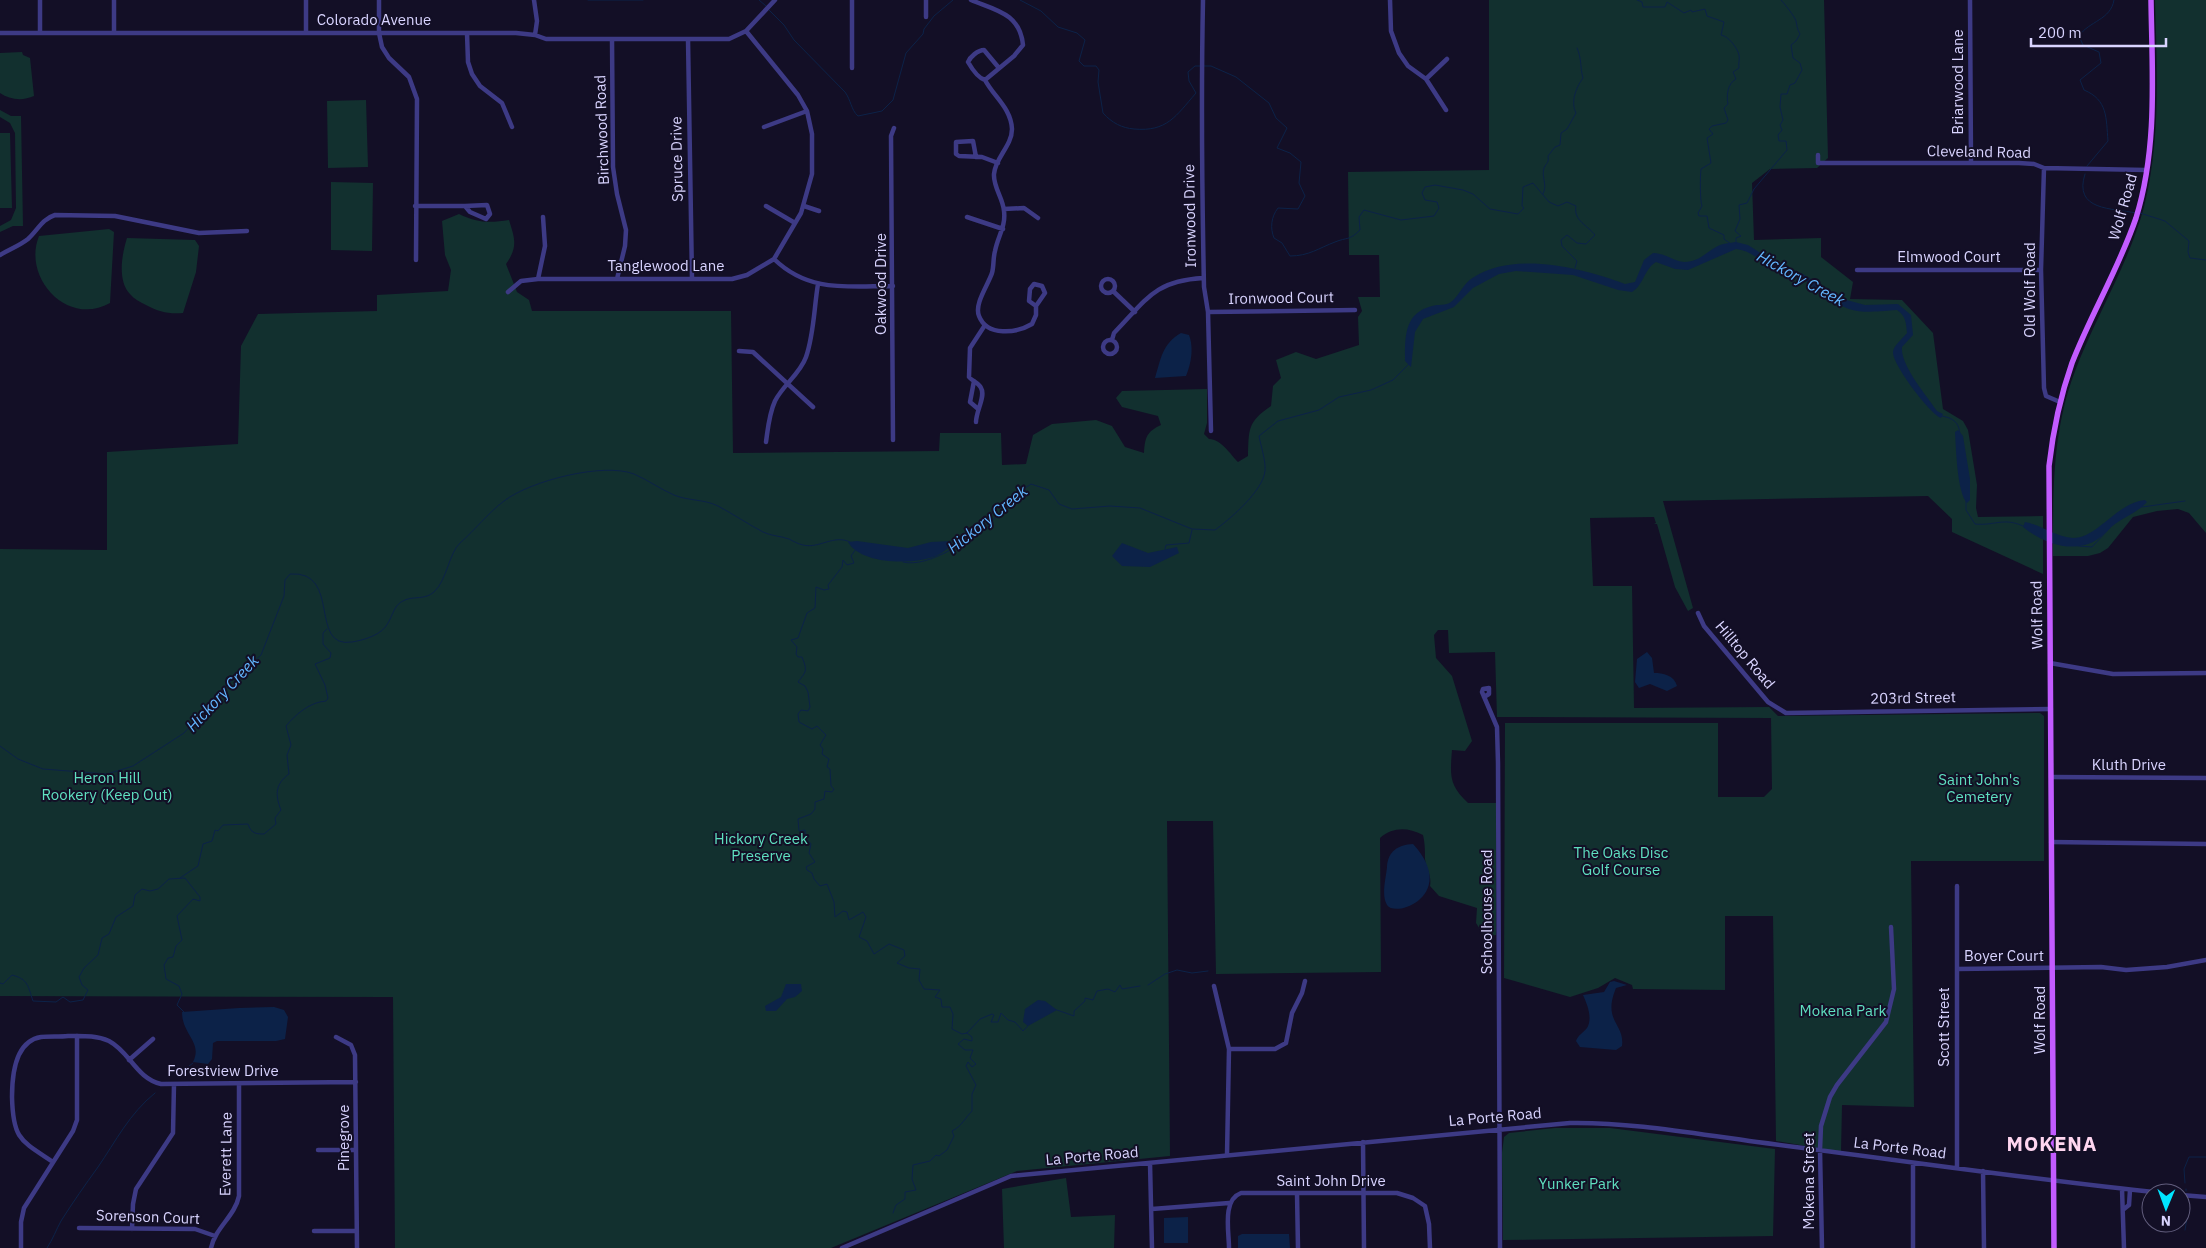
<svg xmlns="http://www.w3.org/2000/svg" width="2206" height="1248" viewBox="0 0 2206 1248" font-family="'IBM Plex Sans',sans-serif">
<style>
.green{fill:#12302f}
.water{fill:#0c2248}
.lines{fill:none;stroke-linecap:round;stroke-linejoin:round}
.stream{stroke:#0c2248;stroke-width:1}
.minor{stroke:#3d3a85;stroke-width:4.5}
.major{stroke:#c25bff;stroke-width:5.5}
.labels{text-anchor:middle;stroke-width:4;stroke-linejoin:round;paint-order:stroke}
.street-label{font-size:15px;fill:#d9d4ff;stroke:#130f26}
.park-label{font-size:15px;fill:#5fe0c0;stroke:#130f26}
.water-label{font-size:16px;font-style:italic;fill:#62b6ff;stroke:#130f26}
.district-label{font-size:20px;font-weight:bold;letter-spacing:1px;fill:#ffd6f0;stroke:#130f26}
</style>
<rect width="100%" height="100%" fill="#130f26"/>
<path class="green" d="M1489,0H1824L1828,158L1817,168L1770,169L1752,183L1754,240L1821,238V257L1853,282L1850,299L1902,300L1933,333L1943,409L1963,421L1968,430L1977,485L1976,508L1978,517L2043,516V574L1952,532V519L1928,496L1663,501L1693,608L1688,611L1675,587L1657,524H1654L1656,523L1654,517L1590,518L1593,586H1632L1634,708L1769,707L1778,716L2040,713L2044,716V861H1911L1914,1107L1842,1105L1841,1152L1776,1141L1773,916H1725V990L1633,989L1632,985L1615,978L1598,988L1570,997L1504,978L1505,723H1718V797H1764L1772,789L1771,718L1497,717L1495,652L1449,653L1448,630H1438L1434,635L1436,658L1452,676L1472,741L1465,751L1452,750C1450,776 1449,785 1468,803H1496V935L1485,937L1476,923L1477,908L1439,896L1430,886C1432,875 1426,869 1425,859C1425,850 1425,844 1423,835C1407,827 1393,827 1380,838L1381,972L1216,974L1213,821H1167L1170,1156L1017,1171L831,1248H395L393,997L0,996V549L107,550V452L238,444L241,346L258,314L377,311V295L448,291L451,270L445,255L442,221L459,214C477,223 490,223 509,220C515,239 518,247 506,264L517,292L529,300L532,311H731L733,453L939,451L940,433H1001L1002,465L1026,464L1033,435L1052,424L1096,420L1112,426L1125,447L1144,453C1145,438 1146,432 1161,425L1158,416L1122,407L1116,398L1122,391L1207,389V423L1204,434L1209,439C1221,439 1230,454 1238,462L1248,456C1249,430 1247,422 1271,406L1273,386L1281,378L1276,360L1296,352L1316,359L1359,345L1358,317L1362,311L1358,297H1380L1379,255H1349L1348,172L1489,170Z
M2155,0H2206V533L2189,513L2178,509L2157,511L2133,517L2108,548L2100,553L2088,556H2053C2053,494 2052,433 2074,374C2095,317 2128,266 2144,207C2161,139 2157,69 2155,0Z
M22,52L23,55L30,58L34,96C23,101 10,100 0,93V53Z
M366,100L368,167L328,168L327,101Z
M0,110L11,116H21L23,226H13L0,232V226L11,220L16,208L15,133L10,123L0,117Z
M0,133H10L12,208H0Z
M331,182L373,183L372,251L331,250Z
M109,229L114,232L110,303C68,327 22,278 39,236Z
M127,238L195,240L199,246L196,272L183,313C168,314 159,312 146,305C140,302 134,299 130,294C117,280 122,254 127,238Z
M1555,1128H1610L1775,1149L1773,1236L1503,1240L1502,1153L1504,1137L1509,1133Z
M1066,1178L1071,1217L1115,1215L1114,1248H1004L1002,1189Z"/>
<path class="water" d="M1736,242L1748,245L1778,264L1803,274L1843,299L1865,305L1898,304L1911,315L1913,335L1902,347C1900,365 1927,396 1937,411L1943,414L1941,418C1930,414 1892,364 1893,352C1893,346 1903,338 1907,333C1906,323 1906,316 1897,310C1856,313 1853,315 1817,291C1813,288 1810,283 1806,281C1795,275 1784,276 1773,269C1760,261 1752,251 1736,249L1688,270L1675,269L1656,262C1644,269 1644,285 1632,292L1618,290L1573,275L1516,271L1499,274L1473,288L1454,307L1423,319L1415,332L1411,367L1405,361C1405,337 1404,313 1432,306C1438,304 1446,306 1451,302C1460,295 1463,283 1474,277C1515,251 1582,268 1625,284L1635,282L1644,260L1653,253C1665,253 1673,261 1684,262C1699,262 1705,253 1716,247C1722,243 1730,243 1736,242Z
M1181,333L1189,335C1194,348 1191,364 1186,376L1155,378C1161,359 1162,344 1181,333Z
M1958,430L1963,436L1970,479V500L1967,503C1957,492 1956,448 1955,432Z
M2145,500L2147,502C2138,512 2126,516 2115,524C2109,528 2104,535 2098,539C2074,555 2043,543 2023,527L2025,522C2041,525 2056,537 2073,538C2098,538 2116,503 2145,500Z
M857,541L908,548L931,542L951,541L952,544C947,549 943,553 936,556C914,565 861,565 848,542Z
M1122,543L1148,553L1177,547L1179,553L1150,567L1122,566L1112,556Z
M1647,652L1652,658L1654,673C1663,673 1674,675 1677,686L1667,691L1650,684L1639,688L1635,682L1637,659Z
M1413,844C1459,894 1396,919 1387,905C1381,895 1386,878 1387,867C1388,851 1398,845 1413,844Z
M1614,981L1627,985L1616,988C1602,1022 1625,1023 1622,1046L1616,1050L1580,1047L1576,1041C1578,1035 1583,1033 1587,1028C1593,1018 1587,1004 1583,995L1604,992L1610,982Z
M786,984H801L802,991L795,997L787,999L776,1011H766L765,1006L781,997Z
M1038,1000L1045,1001L1057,1010L1028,1026L1023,1022L1025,1009Z
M239,1008L274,1007L284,1010L288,1017L285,1039L276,1041H217L213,1043L212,1059L208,1064L193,1062C203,1042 182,1035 182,1012Z
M1188,1217V1243H1164V1218Z
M1242,1234H1289L1290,1248H1238V1236Z"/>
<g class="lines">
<path class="stream" d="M588,0H643
M759,0L766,6
M1020,0L1041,11L1058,27L1077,33L1085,40L1079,61L1084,66H1096L1099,70L1098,82L1103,113C1112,123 1122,128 1134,129C1167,132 1176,116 1196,93L1189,81L1188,72L1195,66H1211L1236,77L1269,103L1276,118L1287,128L1277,148L1290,153L1301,162L1299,183L1305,196L1298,209L1278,208C1271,217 1270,228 1274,238L1282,243L1290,256C1309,256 1319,248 1335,242C1347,237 1349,241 1360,230L1359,217L1364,210L1401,220L1434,216L1439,208L1437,202L1425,200L1422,193L1425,187L1435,185L1463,190L1473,194L1490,209L1518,214L1524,208L1522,206L1523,187L1533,183L1549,202L1558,206L1567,202L1576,206C1573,220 1587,225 1595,235L1586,244L1577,243L1567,235L1561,240L1562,246L1577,261L1575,268
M1637,0L1642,2L1643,7H1665L1667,2L1684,13L1691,10L1692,12L1705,9L1707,16L1724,22L1721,35C1728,36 1737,47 1739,55C1740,59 1738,64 1739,68L1733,72L1736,79C1728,83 1726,95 1728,104L1724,108L1728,120L1726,123L1712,126L1709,129L1713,134L1707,138L1711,163L1701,169C1700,176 1700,201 1702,206L1698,213L1699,216H1707L1709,228L1724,235V239L1731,244
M768,9L784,25L794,40L845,92C851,100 851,110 858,116L882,111L893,100L906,53L923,34L924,29L934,16L953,0
M2087,166L2108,141C2106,118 2108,100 2084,90L2080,80L2101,63L2099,52L2083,45L2079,36C2089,21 2111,20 2114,0
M2085,174C2073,211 2112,208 2136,213
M1543,194C1548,185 1541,177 1544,168C1547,162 1549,163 1548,156L1555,147L1560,145L1561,133L1567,129L1576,113C1570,101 1577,86 1583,78C1580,68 1582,59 1577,48
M2140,213L2165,221L2189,241L2188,252L2190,258L2206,260
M1736,243V238L1741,236L1735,231L1740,219L1739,205L1747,203L1754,189L1787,150L1786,141H1779L1778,135L1782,130L1780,125L1783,120L1780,107L1781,94H1787L1790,85L1795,83L1802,70L1800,63L1793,58L1791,45L1796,41L1800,34C1797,29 1797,26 1796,21C1795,17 1784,3 1781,0
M1942,416C1953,418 1959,422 1960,434
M1966,500V510L1975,524C1994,526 2004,517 2023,526
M2142,507L2185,501
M2078,546L2092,547L2110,528
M856,549L851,556L854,563L847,565L843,560L842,567L828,585L829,589L824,590L816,587L815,608L807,613L798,638L791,640L797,647L796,654L798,657H802C808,672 806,671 798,682L805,686L808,692L810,707L808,711L801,710L798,714L799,722L812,729L817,726L826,735L820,745L823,749L822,754L829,759L827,767L830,769L831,786L834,789L832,792L825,791L824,799L815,802V809L811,814L798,819L799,831L805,830L806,838L811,844L809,853L815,862L806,867L807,870L812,873L814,879L820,886L827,884L834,902L835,917L843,911L847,912L849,920L863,912L866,917L859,937L867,941L874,954L889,944L904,950L905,956L897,963L909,968L920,969L919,980L924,989L940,990L935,997L941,999L942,1007H950L953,1014L952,1029L962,1034L967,1033L980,1019L992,1014L994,1015L991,1022H998L1001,1013L1008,1020L1015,1022L1023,1031L1028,1026
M1165,549L1166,545L1189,543L1192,530
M903,562C929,569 976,536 995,518C1010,503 1012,496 1031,484L1049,490L1059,504L1072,509L1110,506L1140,508L1192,529L1215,530C1230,519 1263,491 1265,471C1266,461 1261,447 1259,436L1278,421L1319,410L1339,397L1371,390L1393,380L1409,364
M0,746L18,759L43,769L107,774L133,766L184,733L226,685L244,671L261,655L284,596L285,580L290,574C342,570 308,649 352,642C364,640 382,635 388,623C393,615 394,604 405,600C414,596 425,600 434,592C447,580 449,553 460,543C475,530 488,513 504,501C530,481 603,462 634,474C648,480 660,489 674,495C688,501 704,499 718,506C733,514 748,524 763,532C771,536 781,536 789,539C793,541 798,544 803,545C819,549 834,534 850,542
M180,878L198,866L203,844L212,841L215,830L218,831L223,825L248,824C251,833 255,834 264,834L276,824L275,818L281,810C275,795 275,784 289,774L287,755L291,745L286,726C296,714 310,702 326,701L328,698L325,685L315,664L330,658L331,653L323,644V633L327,629
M0,983L3,984L12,975C28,979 28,986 33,1001L56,1002L63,997L70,1002L83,1000L88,990L82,985L79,977L84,968L98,955L102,938L109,934L116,917L133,906L135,895L142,889L150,891L158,889L169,879L185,878L200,897V901L193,899L177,916L182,940L176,946L173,957L168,958L164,965L166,979L179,986L182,994L177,1005L184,1012
M1148,985L1165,974L1177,970L1192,973L1208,971
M1057,1010L1074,1016V1011L1085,1001V998L1093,1000L1097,991L1108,989L1115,992L1120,985L1122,989L1140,986
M180,1073L193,1063
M2185,1183L2184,1169L2189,1157H2206
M2186,1189V1191
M893,1213L896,1205L905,1199V1192L916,1190L912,1179L913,1165L930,1161L936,1155L939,1156L947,1150L954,1136L952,1131C962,1126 965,1118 972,1111V1094L976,1085L966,1066L968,1062L972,1067L976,1064L970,1058L973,1050H965L958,1044L964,1039L972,1041V1037L967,1033
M2185,1230L2188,1212L2187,1200
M47,1248C53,1239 56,1230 61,1221C73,1202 85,1185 98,1167C116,1141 129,1114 155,1093"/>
<path class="minor" d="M40,0V33
M114,0V32
M306,0V32
M379,0V33L382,47L389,58L409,77L417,99L416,260
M534,0L537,21L535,35
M926,0V17
M971,0C995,10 1020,13 1023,45L1014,56L985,80
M1203,0C1201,96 1202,191 1204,287L1208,312L1211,431
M1390,0L1391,31L1399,53L1408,66L1426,79L1446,110
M1970,0L1971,163
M0,33H516L535,35L546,39H729L746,31L775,0
M467,33L468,62L472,74L480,86L502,103L512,127
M612,39L613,167L617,194L626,230L625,246L617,279
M688,39L692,279
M852,68V0
M1426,79L1447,59
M985,80C994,97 1011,108 1012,129C1012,146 995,158 994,174C993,187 1003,198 1004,211C1006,226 998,236 995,251C993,258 994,266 992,273C988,285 974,304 979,316C987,337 1017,333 1032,324L1036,315V306L1045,293L1042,286L1034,284L1030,289L1029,301L1036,306
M985,80C978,78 972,69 968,62C970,57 978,50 984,50L999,68
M764,127L807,111
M1818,155V163H2019L2034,164L2044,168L2146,170
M976,157L973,141L956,142V154L959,156L982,157L998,163
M2044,168L2041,270L2044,388L2046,396L2060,402
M415,206H465L470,212L486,219L490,214L487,205L465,206
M766,206L795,223
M804,206L819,211
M1004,209L1024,208L1038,218
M967,217L1003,229
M0,255C10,249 19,246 28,239C38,230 42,219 55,215L115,216L199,233L247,231
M774,259C809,293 848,286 893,286
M1857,270H2041
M1101 286a7 7 0 1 1 14 0a7 7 0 1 1-14 0Z
M538,279L545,246L543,217
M1113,291L1135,312
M508,292L521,281L538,279H732L747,275L774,259L801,213L812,174V134L807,111L798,95L746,31
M1208,312L1355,310
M1103 347a7 7 0 1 1 14 0a7 7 0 1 1-14 0Z
M1112,340L1114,333C1147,299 1154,281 1203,278
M739,351L753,352L813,407
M974,381L970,402L977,408
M976,422C976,411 986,396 981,388C979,383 972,381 969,377L970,348L985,325
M893,440L891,136L894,128
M766,442C768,428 769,414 775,401C783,385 800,374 806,357C814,334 814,308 818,284
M1698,613L1704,626L1768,702L1786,713L2051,709
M2050,663L2113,674L2206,673
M1484,697L1489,694V688L1483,689L1482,692L1497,727L1498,763L1500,1248
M2051,777L2206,778
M2051,842L2206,844
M1957,886V1168
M1957,969L2101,967L2126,970L2167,967L2206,960
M1214,986L1229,1049L1227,1155
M336,1037L351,1045L355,1055L357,1248
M1229,1049H1275L1286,1043L1292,1013L1302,993L1305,981
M129,1060L153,1039
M1363,1142L1364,1248
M318,1150H356
M53,1162C20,1140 13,1139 12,1097C12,1076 15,1041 41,1037C50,1036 59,1037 68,1036C82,1036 96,1035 109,1041C130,1052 136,1078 161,1084L356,1082
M1150,1163L1152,1248
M1983,1171L1984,1248
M2122,1189L2124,1248
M1297,1193L1298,1248
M2181,1195L2206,1197
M1152,1209L1229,1203
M2124,1209L2129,1205L2130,1190
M79,1228L195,1229L215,1236
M132,1229L133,1204L136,1189L173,1133L174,1084
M314,1231H357
M21,1248V1222L24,1208L73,1131L77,1120V1036
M211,1248C215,1228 235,1216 239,1196V1084
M842,1248L1011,1176L1570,1123C1632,1122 1696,1134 1757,1142C1892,1159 2027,1179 2162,1193
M1229,1248C1229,1231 1222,1200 1241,1193H1397L1413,1198L1425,1206L1429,1224L1430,1248
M1822,1248L1820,1150L1821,1126L1830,1097L1837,1085L1886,1022L1894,989L1891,927
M1913,1248V1164"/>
<path class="major" d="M2054,1248L2049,466C2053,431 2060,397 2072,363C2091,314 2119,268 2136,218C2158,147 2152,72 2151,0"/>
</g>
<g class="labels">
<g class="street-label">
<text x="374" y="25">Colorado Avenue</text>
<text transform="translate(1958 82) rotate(-90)" y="5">Briarwood Lane</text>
<text transform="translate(602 130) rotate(-92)" y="5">Birchwood Road</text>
<text transform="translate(1979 152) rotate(1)" y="5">Cleveland Road</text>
<text transform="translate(677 159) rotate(-91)" y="5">Spruce Drive</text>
<text transform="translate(2123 207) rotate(-74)" y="5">Wolf Road</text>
<text transform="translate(1190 216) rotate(-91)" y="5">Ironwood Drive</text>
<text x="1949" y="262">Elmwood Court</text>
<text x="666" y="271">Tanglewood Lane</text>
<text transform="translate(881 284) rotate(-90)" y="5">Oakwood Drive</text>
<text transform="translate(2030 290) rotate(-90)" y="5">Old Wolf Road</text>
<text transform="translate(1281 298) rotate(-1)" y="5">Ironwood Court</text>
<text transform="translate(2037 615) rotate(-91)" y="5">Wolf Road</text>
<text transform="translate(1745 655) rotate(50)" y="5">Hilltop Road</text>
<text transform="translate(1913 698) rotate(-1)" y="5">203rd Street</text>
<text x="2129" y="770">Kluth Drive</text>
<text transform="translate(1487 912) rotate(-90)" y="5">Schoolhouse Road</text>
<text x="2004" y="961">Boyer Court</text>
<text transform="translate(2040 1020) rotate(-90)" y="5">Wolf Road</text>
<text transform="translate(1944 1027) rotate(-90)" y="5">Scott Street</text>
<text x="223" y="1076">Forestview Drive</text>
<text transform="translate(1495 1117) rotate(-5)" y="5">La Porte Road</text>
<text transform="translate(344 1138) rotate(-90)" y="5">Pinegrove</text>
<text transform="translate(1900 1148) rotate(7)" y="5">La Porte Road</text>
<text transform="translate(226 1154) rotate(-89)" y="5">Everett Lane</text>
<text transform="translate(1092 1156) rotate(-5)" y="5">La Porte Road</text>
<text x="1331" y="1186">Saint John Drive</text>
<text transform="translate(1809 1181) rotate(-90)" y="5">Mokena Street</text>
<text transform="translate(148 1217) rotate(2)" y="5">Sorenson Court</text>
</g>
<g class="park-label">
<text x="107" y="783">Heron Hill<tspan x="107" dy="17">Rookery (Keep Out)</tspan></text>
<text x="1979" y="785">Saint John's<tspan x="1979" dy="17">Cemetery</tspan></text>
<text x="761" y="844">Hickory Creek<tspan x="761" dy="17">Preserve</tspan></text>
<text x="1621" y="858">The Oaks Disc<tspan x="1621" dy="17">Golf Course</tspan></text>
<text x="1843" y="1016">Mokena Park</text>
<text x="1579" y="1189">Yunker Park</text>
</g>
<g class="water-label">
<text transform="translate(1801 278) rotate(29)" y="6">Hickory Creek</text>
<text transform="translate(987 519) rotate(-39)" y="6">Hickory Creek</text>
<text transform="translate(222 693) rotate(-47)" y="6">Hickory Creek</text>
</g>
<g class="district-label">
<text x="2052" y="1151">MOKENA</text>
</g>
</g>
<g transform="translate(2166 1208) rotate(181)"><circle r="24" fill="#130f26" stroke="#625e7d"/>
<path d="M0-4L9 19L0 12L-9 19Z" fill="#00e5ff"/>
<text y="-8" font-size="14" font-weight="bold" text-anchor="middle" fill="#d9d4ff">N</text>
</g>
<path d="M2031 38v8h135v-8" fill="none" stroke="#d9d4ff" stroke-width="2.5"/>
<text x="2038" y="38" font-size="15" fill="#d9d4ff" stroke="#130f26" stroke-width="4" paint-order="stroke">200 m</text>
</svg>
